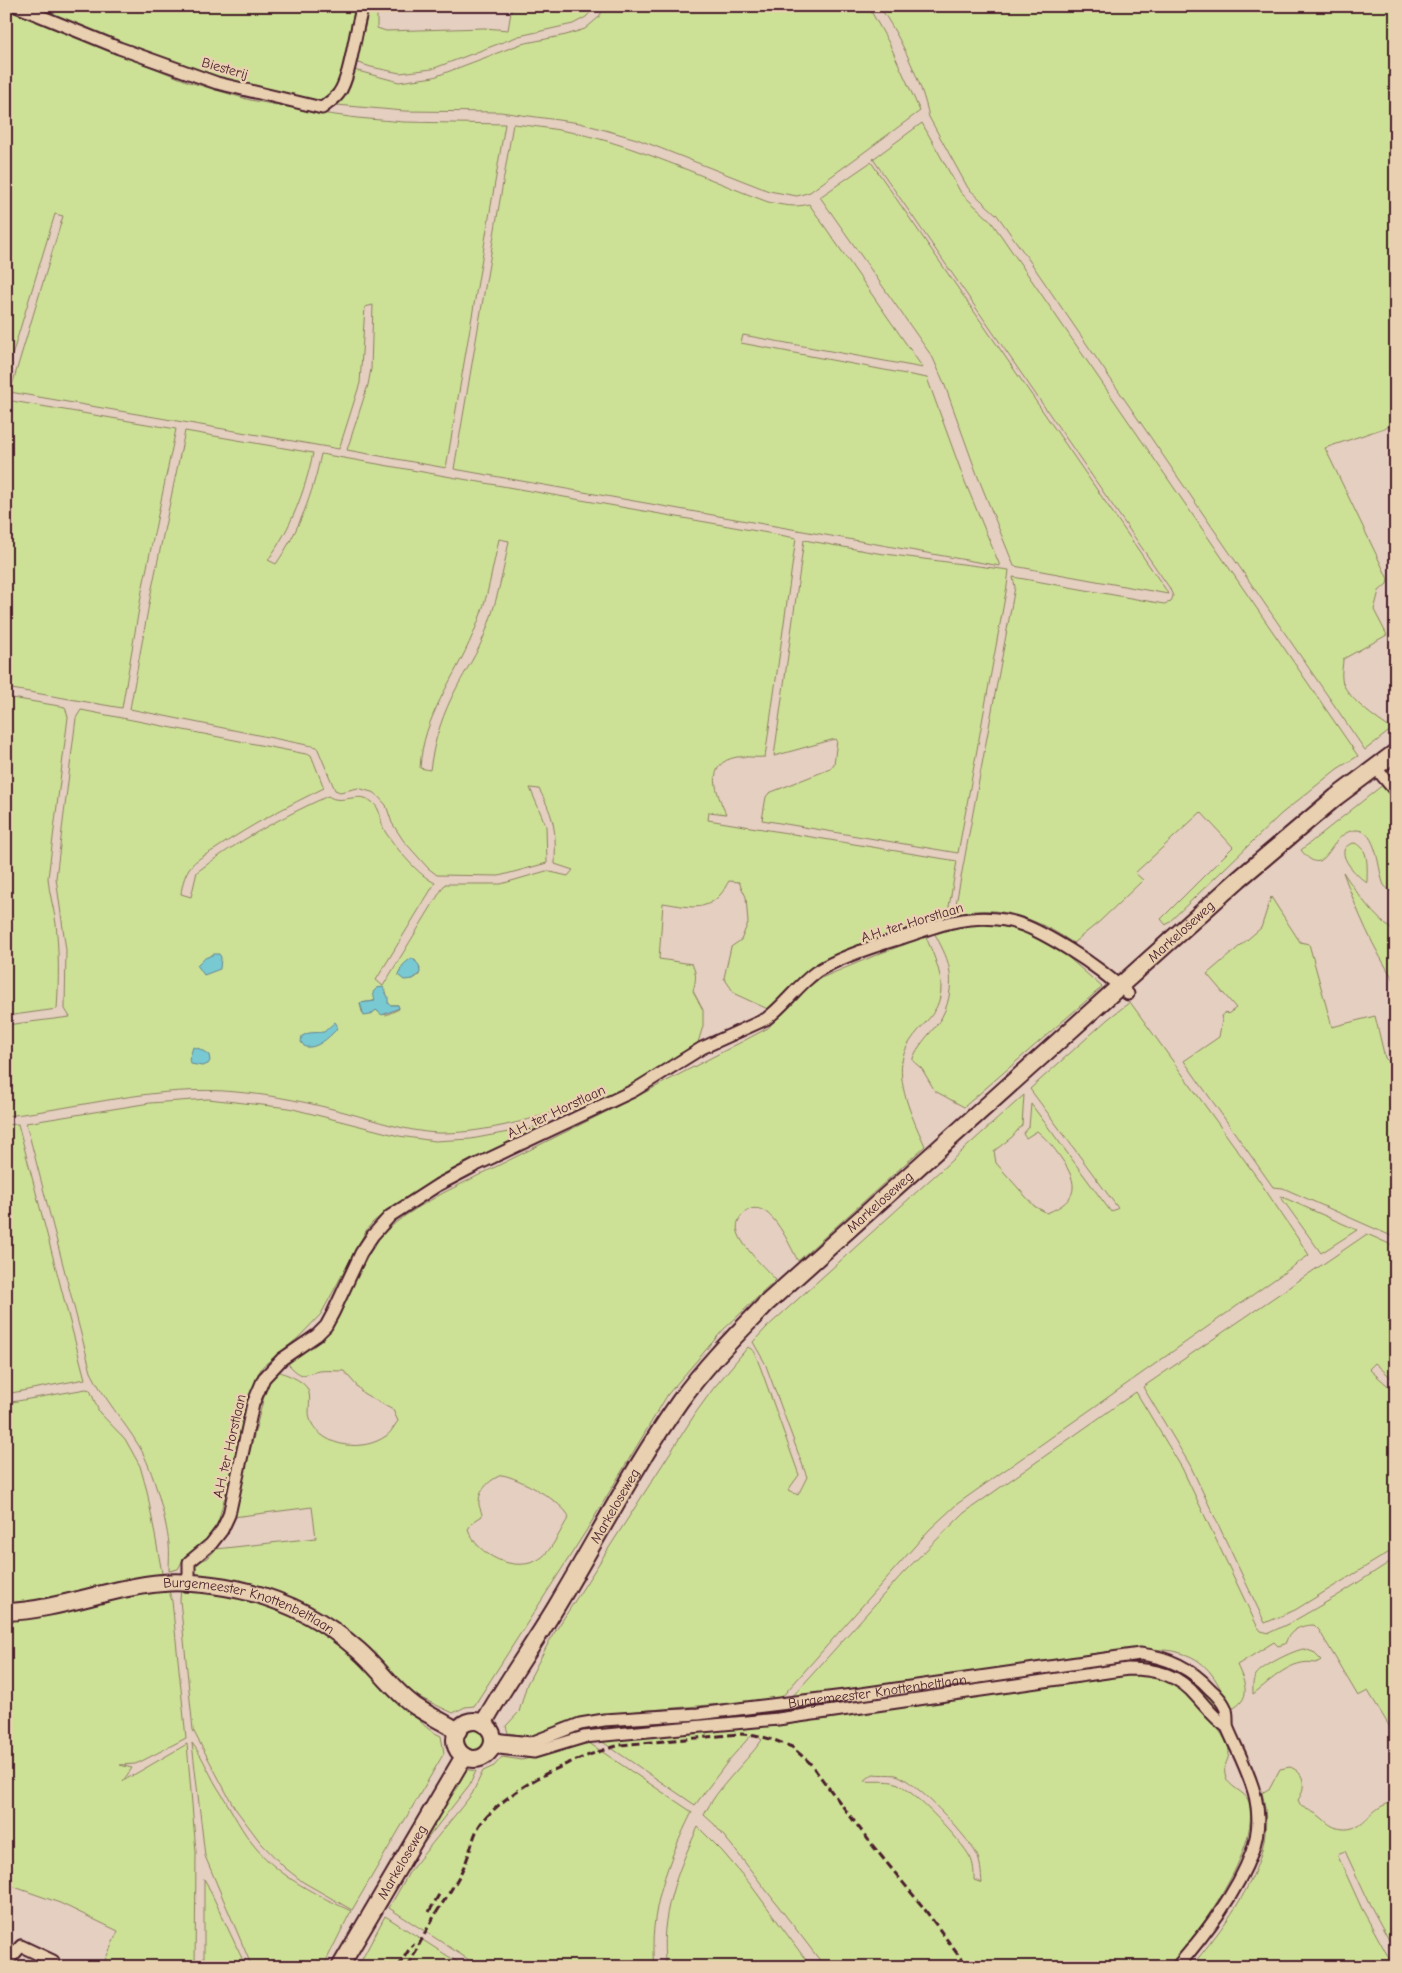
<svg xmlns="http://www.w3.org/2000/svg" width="1402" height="1973" viewBox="0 0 1402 1973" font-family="'Comic Neue',sans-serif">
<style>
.green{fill:#cce196;stroke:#8b8060;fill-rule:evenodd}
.water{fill:#79c9d3;stroke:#668590}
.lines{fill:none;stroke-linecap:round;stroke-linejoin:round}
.street-casing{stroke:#4a1f2b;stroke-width:15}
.secondary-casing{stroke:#4a1f2b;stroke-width:20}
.street{stroke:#e9d0b1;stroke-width:11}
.secondary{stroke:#e9d0b1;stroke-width:16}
.rail{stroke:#4a1f2b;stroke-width:3;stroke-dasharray:8 4;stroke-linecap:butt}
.labels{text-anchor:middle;stroke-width:5;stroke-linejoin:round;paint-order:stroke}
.street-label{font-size:14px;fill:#4a1f2b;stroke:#e9d0b1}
</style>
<rect width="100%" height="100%" fill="#e5cfc0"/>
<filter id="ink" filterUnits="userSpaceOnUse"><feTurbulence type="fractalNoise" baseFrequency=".02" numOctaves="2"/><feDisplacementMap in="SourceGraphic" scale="10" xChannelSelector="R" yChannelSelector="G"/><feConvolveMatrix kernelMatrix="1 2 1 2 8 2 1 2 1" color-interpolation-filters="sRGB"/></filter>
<g filter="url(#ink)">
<path class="green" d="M25,6H307L326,11L335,6H359L340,84L332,98L321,103L193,72Z
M370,6H380L377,13V28L386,31L484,28L508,30L512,6H596L586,17L573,24L519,36L432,69L400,73L371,67L356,62Z
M606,6H868L889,43L920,111L810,192L797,196L769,191L637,139L580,123L500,112L404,111L337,105L350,87L354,70L399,82L434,77L521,44L566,35L585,29L598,18Z
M879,6H1396V424L1325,448L1388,579L1387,584L1379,591L1374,610L1387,635L1343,659C1343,665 1341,672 1342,679C1343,695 1378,721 1392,729L1365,750L1027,257L997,215L968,188L929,117C922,82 900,36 879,6Z
M6,9L189,82L250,100L321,113L357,118L404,122L505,124L446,468L347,450L368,385L371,369L373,305L365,307L360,383L339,449L10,392L63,216L55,214L6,375Z
M922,123L961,193L990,220L1002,237L1358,756L1337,769L1281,814L1166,925L1161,919L1233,847L1201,812L1135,873L1143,880L1099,922L1073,943C1038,919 996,902 954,915L1012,603L1015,587L1013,577L1164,604L1171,602L1173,596L1169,587L873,159Z
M513,124C544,127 577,132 607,141C662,157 714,182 768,202C782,205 795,208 809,204L923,368L743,335L741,343L927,378L965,482L1000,566L454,469Z
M871,162L1166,590L1168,594L1014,566L978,477L944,383L933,358L820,197Z
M6,400L176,429L142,591L122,708L6,688Z
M185,431L313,453C305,491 291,528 268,560L276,564C299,531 313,493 321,454L796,538L765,757C756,758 746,756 737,757C703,763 717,794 726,814L709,812L708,820L957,861L947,918L831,961L770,1010L735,994L724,978L731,947L741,940L748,923L746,897L739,882L729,881C726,885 724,891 720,895C704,913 684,906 663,903L659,959L692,964C697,974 696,980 693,991L703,1010V1026L697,1046L630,1087L576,1110L566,1107C531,1121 476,1134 437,1133C406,1131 377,1121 348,1113C311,1103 274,1095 236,1092C160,1084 81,1108 6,1116V1025L70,1017L65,1009L66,950L56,878L76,718L81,710L311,755L324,788C287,806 251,825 217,848C209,853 198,858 192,865C185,872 182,885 181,894L191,897L197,872C237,841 282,817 328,796C342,806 358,790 372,802C383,810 379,824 386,833C397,849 418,875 435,883L376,980L383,986L445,884H501L546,871L568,876L573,870L555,864C556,830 555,819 539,789L530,788L546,826L547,863L499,876L437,875L428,868L403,840L392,823L386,805L375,793L358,788L340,792L335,790L317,747L130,709L151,593ZM499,539L509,541C503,573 496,606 484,636C477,654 466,670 457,687C443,713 434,740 430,770L420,768C423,716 454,680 473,634C481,616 487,596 491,576C494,564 496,551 499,539ZM415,960L420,968L419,975L413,979L399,976C400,965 405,963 415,960ZM386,991L388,1003L391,1005H398L399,1009L386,1015L376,1010L370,1015L362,1012L360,1003L374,1001L375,998Z
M804,540L877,553L1009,570L1007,586L958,853L762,820L766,797L769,793L830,769L834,764L837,740L835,739L774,756Z
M6,697L65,707L68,717L48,878C49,894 54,908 56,924C59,952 59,980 57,1009L6,1016Z
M1384,784L1396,801V895C1392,892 1387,889 1384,885C1378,873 1378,829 1356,830C1327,832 1328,884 1301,850Z
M1354,843C1370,846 1367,870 1367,883C1357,876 1329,849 1354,843Z
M1343,872C1359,896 1373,916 1396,933V983C1373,949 1357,911 1343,872Z
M1271,897L1300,942L1309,944L1332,1027L1375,1016L1385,1058L1396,1069V1238L1283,1188L1273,1187L1184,1061L1219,1037L1222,1020L1221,1016L1226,1012L1228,1014L1236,1008L1207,974L1261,928Z
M995,922L1033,933L1061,951L1102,987L964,1107L935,1091L922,1069L913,1061V1058C919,1044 929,1035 938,1023C949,1008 953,985 949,967C947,956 940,944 935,934L967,924Z
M926,937C939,968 952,994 926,1022C915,1034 905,1045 902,1061C898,1089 914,1121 925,1146L798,1261C789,1244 767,1191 743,1214C738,1219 736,1225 738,1232C742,1247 765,1268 776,1280L723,1330L668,1394L586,1531L474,1706L465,1707L453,1713L419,1697L401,1683L371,1651L350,1633L305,1606L281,1594L249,1585L193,1576L191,1565L208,1558L216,1549L316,1538L312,1507L233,1517L267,1385L278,1371C287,1375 301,1379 307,1388C313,1398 306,1411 311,1422C324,1448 364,1452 386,1436C391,1433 394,1426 398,1421L393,1410L363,1393L344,1371C336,1371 327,1370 319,1371C301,1375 303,1379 288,1364L304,1352L332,1323L374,1245C391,1221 419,1207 443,1193L640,1095L768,1028L803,991L821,978L881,953ZM502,1475C517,1477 564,1502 569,1517C561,1529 553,1549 541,1558C516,1575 476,1555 468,1529L473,1522L482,1516C482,1511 478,1506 479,1501C479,1489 492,1478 502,1475Z
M1130,1002L1256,1176L1309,1255L957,1504L929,1530L780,1699L603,1714L563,1723L533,1737L508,1733L506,1726L519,1712L527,1684L551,1638L697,1411L713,1389L748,1347L754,1351L761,1369L799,1475L788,1490L798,1495L807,1477L765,1363L753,1342L766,1328L1024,1095L1022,1125L1012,1137L994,1151L996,1163L1034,1206L1047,1213C1079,1200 1079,1184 1061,1158C1054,1148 1047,1139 1037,1131L1026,1138L1023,1134L1029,1127L1031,1104L1111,1212L1118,1208L1030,1089L1108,1019Z
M208,1099L289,1108L399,1136L435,1141L471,1139L546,1125L414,1193L388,1210L373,1222L367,1229L321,1314L298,1338L263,1366L258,1374L218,1522L204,1544L184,1558L178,1569L169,1571C169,1562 170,1553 169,1544C166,1518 153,1469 139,1446C124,1421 104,1399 91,1372L26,1123L150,1103Z
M18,1124L85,1379L6,1394L8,1263L6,1259V1125Z
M1280,1196L1357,1230L1321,1253Z
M1367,1234L1396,1247V1382L1375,1363L1369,1369L1396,1393V1548L1295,1610L1265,1623L1190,1465L1143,1387Z
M86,1389L90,1390L99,1412L125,1439L140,1466L147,1491L162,1573L96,1592L6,1605V1403Z
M1136,1392L1182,1468L1257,1626L1261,1631L1269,1633L1292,1622L1337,1596L1396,1558V1737L1368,1691L1358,1696L1319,1630L1314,1625C1299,1625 1289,1631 1285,1644L1278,1646L1274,1642L1237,1665C1245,1683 1253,1699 1230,1710C1221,1688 1211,1664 1187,1655C1152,1641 1080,1656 1041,1662C958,1674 875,1689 792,1697L903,1573L964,1513Z
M168,1588L172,1601L186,1738L140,1762L135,1764L120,1765L132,1768L123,1781L187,1744L196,1852L195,1967H102L118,1931L60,1903L6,1884V1616L53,1614L117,1598Z
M181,1588C257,1598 312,1615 369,1670C382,1683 397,1695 409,1709C421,1722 425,1729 441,1736L444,1753L352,1910L303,1882L284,1867L261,1843L234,1807L193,1730L180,1600Z
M1304,1649L1313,1652L1321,1660L1316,1663C1291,1658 1272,1680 1253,1694C1253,1687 1252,1681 1256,1675C1262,1666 1294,1650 1304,1649Z
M1154,1658L1171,1664L1206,1689L1223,1713L1220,1717L1166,1671L1031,1680L1030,1672Z
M1145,1672C1152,1673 1164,1674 1171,1678C1185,1687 1229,1735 1229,1752C1229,1760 1223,1765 1225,1774C1228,1789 1245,1790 1249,1802C1261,1850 1198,1933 1169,1967H825L733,1847L714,1824L704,1815C718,1786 744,1765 762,1740L753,1733L729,1760L695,1805L601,1741L759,1727ZM873,1774C880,1775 889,1774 896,1775C915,1780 966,1835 976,1853C981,1862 981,1873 982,1883L974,1880C974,1873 974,1864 970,1857C962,1841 912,1789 896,1783C887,1780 874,1782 864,1781Z
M1018,1674L1020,1682L867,1704L865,1696Z
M778,1709L774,1717L541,1744L585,1726Z
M464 1740a10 10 0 1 1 20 0a10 10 0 1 1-20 0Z
M192,1743C204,1758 210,1777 221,1793C232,1811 242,1832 256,1848C281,1878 317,1895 351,1911L323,1967H252L205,1856Z
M589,1743L692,1812C668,1860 648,1913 654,1967H480L389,1908L410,1871L472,1794L483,1771L494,1766L502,1757L522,1760Z
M1290,1767C1306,1773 1306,1788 1298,1800L1301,1806C1306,1809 1313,1812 1318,1815C1324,1819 1327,1824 1334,1827C1366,1838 1368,1802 1396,1803V1953L1370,1905L1345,1851L1337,1854L1362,1909L1394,1967H1191C1229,1920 1280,1858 1262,1793L1270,1788L1280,1769Z
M463,1769L476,1771L470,1784L406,1866Z
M698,1827L722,1851L750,1884L811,1967H666C658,1918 678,1870 698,1827Z
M204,1879L207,1884L246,1967H232L204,1960Z
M385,1916L465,1967H358Z"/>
<path class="water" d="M214,954H219L221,957L220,969L204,975L197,965L203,959Z
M412,958L419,965L420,973L413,979L404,980L399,976C400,967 404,963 412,958Z
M383,987L388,997V1003L391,1005H398L399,1008L382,1015L376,1010L370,1015L364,1016L360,1003L375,1001L373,992L377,988Z
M335,1022L337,1025L336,1030C328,1038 317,1049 305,1047L301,1042L302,1036L309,1033L324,1032Z
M193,1047L200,1049L209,1055L210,1061L208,1064L202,1066L191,1064L189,1060Z"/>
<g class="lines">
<defs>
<g id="street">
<path d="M16,6L119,48L217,83L322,108C328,103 335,99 339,93C351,76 355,29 363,6"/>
<path d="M1375,767L1396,792"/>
<path d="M189,1583V1562L211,1544L222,1530L229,1515L253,1404L264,1378L282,1359L317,1335L326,1326L333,1313L361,1253L373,1235L390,1216L438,1185L476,1165L633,1091L702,1048L766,1019C785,1005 797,986 816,972C839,957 874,946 901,938C923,931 947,921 971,919C1012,915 1036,929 1070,950C1091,963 1110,977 1128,994"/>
<path id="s1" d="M493,1739L531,1743L580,1724L604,1720L698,1714L861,1694L1140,1654C1168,1657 1191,1668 1210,1689C1216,1694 1224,1703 1226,1710C1228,1716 1226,1723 1228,1729C1246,1771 1269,1805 1252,1852C1237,1893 1205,1934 1177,1967"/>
<path d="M491,1747L534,1752L584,1737L778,1719L1128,1669C1157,1669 1179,1675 1197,1697C1208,1709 1214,1718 1227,1727"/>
<path d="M9,1967L8,1961L21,1946L53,1961L50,1967"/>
</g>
<g id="secondary">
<path id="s2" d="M6,1612C60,1610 110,1587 163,1583C179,1581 196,1583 212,1585C268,1592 316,1613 358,1650C378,1667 393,1691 415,1706C428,1715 444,1722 458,1731"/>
<circle cx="474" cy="1740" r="19"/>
<path id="s3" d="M483,1724C506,1682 535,1643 559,1602C599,1535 635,1465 680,1401C706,1365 737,1334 768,1302L1239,879L1336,797L1396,752"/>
<path id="s4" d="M340,1967L464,1756"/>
</g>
</defs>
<use href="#street" class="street-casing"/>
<use href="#secondary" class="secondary-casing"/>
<use href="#street" class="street"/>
<use href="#secondary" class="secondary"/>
<path class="rail" d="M429,1912L441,1891
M398,1967L410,1948L414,1944
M408,1967C418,1947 427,1928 438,1910C448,1895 458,1880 465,1864C471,1851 473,1833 482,1822C515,1783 572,1759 620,1745L740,1734L755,1735L774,1740L792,1747L809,1762L873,1846L923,1907L967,1967"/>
</g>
</g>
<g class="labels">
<g class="street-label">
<text transform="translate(225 68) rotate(16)" y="5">Biesterij</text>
<text transform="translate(912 922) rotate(-17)" y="5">A.H. ter Horstlaan</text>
<text dy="5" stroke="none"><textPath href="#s3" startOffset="1066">Markeloseweg</textPath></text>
<text transform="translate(556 1111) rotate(-25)" y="5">A.H. ter Horstlaan</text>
<text dy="5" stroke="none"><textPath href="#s3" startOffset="661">Markeloseweg</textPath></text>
<text transform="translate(229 1446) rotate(-77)" y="5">A.H. ter Horstlaan</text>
<text dy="5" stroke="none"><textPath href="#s3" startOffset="255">Markeloseweg</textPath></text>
<text dy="5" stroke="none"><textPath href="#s2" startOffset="250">Burgemeester Knottenbeltlaan</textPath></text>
<text dy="5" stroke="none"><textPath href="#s1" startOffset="390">Burgemeester Knottenbeltlaan</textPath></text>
<text dy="5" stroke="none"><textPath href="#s4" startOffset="122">Markeloseweg</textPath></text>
</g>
</g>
<rect width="1402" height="1973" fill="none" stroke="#e9d0b1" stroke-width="25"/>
<rect x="12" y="12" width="1377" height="1948" fill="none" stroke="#4a1f2b" stroke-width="2" filter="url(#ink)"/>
</svg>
